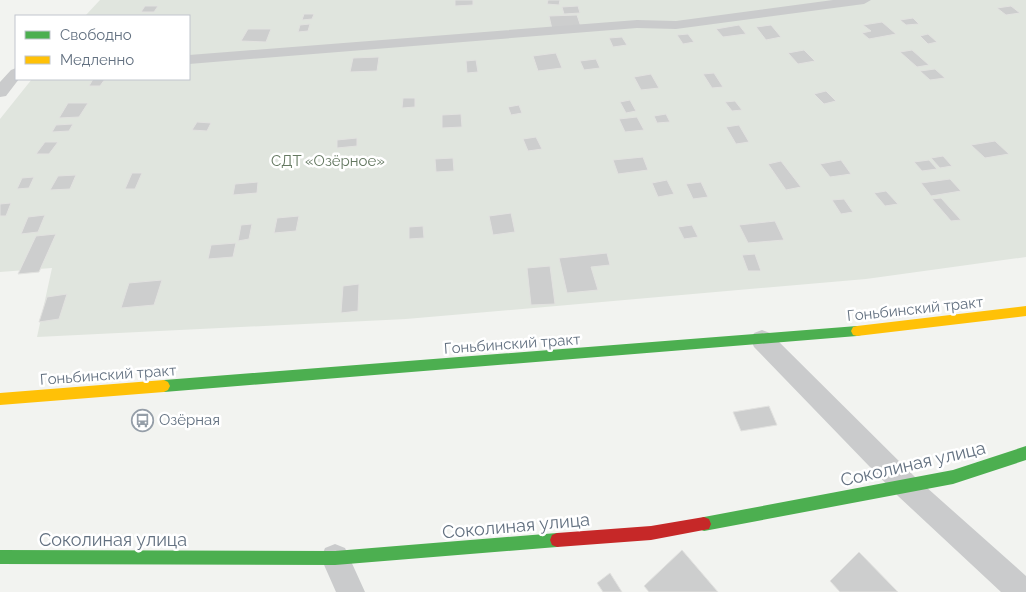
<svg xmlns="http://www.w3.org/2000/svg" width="1026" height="592" viewBox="0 0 1026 592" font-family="Raleway,sans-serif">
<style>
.green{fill:#e0e5de}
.building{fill:#cdcece;stroke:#e2e2e0}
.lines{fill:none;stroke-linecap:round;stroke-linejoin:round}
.street{fill:#cacbcc;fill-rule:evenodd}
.fast{fill:#4caf50;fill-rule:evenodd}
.slow{fill:#ffc107;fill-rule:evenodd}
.jam{fill:#c62828;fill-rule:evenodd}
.labels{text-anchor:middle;stroke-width:5;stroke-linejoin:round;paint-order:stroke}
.park-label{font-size:15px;fill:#647861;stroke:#fff}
.street-label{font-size:15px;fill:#637181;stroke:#fff}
.poi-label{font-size:15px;fill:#637181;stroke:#fff;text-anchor:start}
.near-street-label{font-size:18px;fill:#637181;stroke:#fff}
</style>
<rect width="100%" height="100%" fill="#f2f3f0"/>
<path class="green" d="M100,0H1026V257L866,279L406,319L37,337L52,268L0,272V119L32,79H189V16H85Z"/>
<path class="building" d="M455,0H473V5L455,6Z
M548,0H560L559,5L547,4Z
M145,6H158L154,12H141Z
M578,6L580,13L564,14L562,7Z
M1011,6L1020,13L1006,15L997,8Z
M304,14H314L312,19L302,20Z
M577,15L581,27L552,29L549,16Z
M913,18L919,24L906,25L900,20Z
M882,22L896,34L869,39L862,33L871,31L863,25Z
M310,24L308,31L298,32L300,25Z
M739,25L746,34L723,37L716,29Z
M771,25L781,37L766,40L756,27Z
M248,29H271L266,42L241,41Z
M688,34L694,42L683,44L677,35Z
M928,34L937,42L928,44L920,36Z
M622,37L627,45L613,47L609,38Z
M804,50L815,61L798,64L788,53Z
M912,50L929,65L917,67L900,52Z
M556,53L562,68L538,71L533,56Z
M379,57L377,71L350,72L353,58Z
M596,59L600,68L584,70L580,61Z
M476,60L478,72L467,73L466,61Z
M935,69L945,78L930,80L920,71Z
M714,73L723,87L712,88L703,74Z
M651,74L659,88L641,90L634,77Z
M93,79H105L100,86H89Z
M826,91L836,101L824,104L814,94Z
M403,98H415V107L402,108Z
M630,100L636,111L626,113L620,102Z
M735,101L742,110L732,111L725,102Z
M68,103H88L79,117L59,118Z
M519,105L522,113L511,115L508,107Z
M461,114L462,127L442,128V115Z
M666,114L670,122L657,123L654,116Z
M637,117L644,130L625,132L619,119Z
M197,122L211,123L207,131L192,130Z
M73,124L69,131L52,132L56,125Z
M739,125L749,142L736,144L726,127Z
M536,137L542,149L528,151L523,139Z
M357,138V146L337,148V140Z
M995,141L1009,154L985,158L971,145Z
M45,142H58L49,154H36Z
M943,156L952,166L940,168L931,158Z
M643,157L648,170L618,174L613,160Z
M453,158L454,171L436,172L435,159Z
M841,160L851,174L830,177L820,164Z
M929,160L937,169L922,171L914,162Z
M781,161L801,187L786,190L768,164Z
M132,173H142L135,189H125Z
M76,175L70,189L50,190L58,176Z
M34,177L29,188L17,189L22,178Z
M950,179L961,191L931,196L921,183Z
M667,180L674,194L658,197L652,183Z
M258,182L257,193L233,195L235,184Z
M701,182L708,197L693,199L686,184Z
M886,191L898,204L885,206L874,193Z
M941,198L961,220L951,221L932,199Z
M844,199L853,212L841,214L832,200Z
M11,203L6,216H0V204Z
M511,213L515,232L493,235L489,216Z
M45,215L38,232L21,234L28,217Z
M299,216L296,231L274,233L277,218Z
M775,221L784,240L748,243L739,225Z
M252,224L249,239L238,241L241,225Z
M692,225L698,237L684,239L678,227Z
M423,226L424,238L409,239V227Z
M56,234L39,272L18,274L36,236Z
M236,243L233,257L208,259L211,245Z
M607,253L610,265L591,267L598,290L567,293L559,258Z
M755,254L761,271H748L742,255Z
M550,266L555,304L531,305L527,268Z
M162,280L154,305L121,308L129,283Z
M359,284L358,311L341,313L343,286Z
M67,294L59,319L39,322L47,297Z
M769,406L777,425L741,431L733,412Z
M682,550L718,592H649L644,586Z
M859,552L898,592H840L830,581Z
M610,573L622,592H603L597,583Z"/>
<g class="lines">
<path class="street" d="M833,0H871L864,4L676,29L637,28L189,64V55L637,20L676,21Z
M16,68V79H19L6,96L0,97V82L11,70Z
M762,330L770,333L916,478L1026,576V592H1001L898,496L754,347L751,340L754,333Z
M335,544L345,548L365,592H336L321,558L325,548Z"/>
<path class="fast" d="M857,326L861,327L863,331L861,335L857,336L164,392L160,390L158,386L160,382L164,380Z
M1026,446V460L953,484L704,531L699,529L697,524L699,519L704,517L953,470Z
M557,533L562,535L564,540L562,545L557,547L335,565L0,564V550L335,551Z"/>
<path class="slow" d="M1026,306V316L857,336L853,335L851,331L853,327L857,326Z
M164,380L168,382L170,386L168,390L164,392L0,405V393Z"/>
<path class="jam" d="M704,517L709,519L711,524L709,529L651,540L557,547L552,545L550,540L552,535L557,533L651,526Z"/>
</g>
<defs>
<symbol id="bus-ring" viewBox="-11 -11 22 22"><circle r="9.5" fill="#fff" stroke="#959ea8" stroke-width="1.5"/><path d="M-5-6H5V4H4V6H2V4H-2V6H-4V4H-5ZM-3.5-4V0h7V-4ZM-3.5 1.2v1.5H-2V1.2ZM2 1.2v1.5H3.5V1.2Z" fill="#959ea8"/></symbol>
</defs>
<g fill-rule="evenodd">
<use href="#bus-ring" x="130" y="408" width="25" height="25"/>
</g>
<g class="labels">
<g class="park-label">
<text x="328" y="166">СДТ «Озёрное»</text>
</g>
<g class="street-label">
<text transform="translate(915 309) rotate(-6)" y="5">Гоньбинский тракт</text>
<text transform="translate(512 344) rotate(-4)" y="5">Гоньбинский тракт</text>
<text transform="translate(108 375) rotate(-4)" y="5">Гоньбинский тракт</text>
</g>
<g class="poi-label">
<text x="159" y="425">Озёрная</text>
</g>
<g class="near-street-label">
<text transform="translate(913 464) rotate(-13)" y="6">Соколиная улица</text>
<text transform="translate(516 526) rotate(-5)" y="6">Соколиная улица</text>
<text x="113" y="546">Соколиная улица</text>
</g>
</g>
<rect x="15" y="15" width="175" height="65" fill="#ffffff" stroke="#c1c6cd"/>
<rect x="25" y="31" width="25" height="8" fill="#4caf50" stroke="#c1c6cd"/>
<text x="60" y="40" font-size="15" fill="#637181">Свободно</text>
<rect x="25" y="56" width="25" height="8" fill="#ffc107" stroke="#c1c6cd"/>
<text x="60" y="65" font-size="15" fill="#637181">Медленно</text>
</svg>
